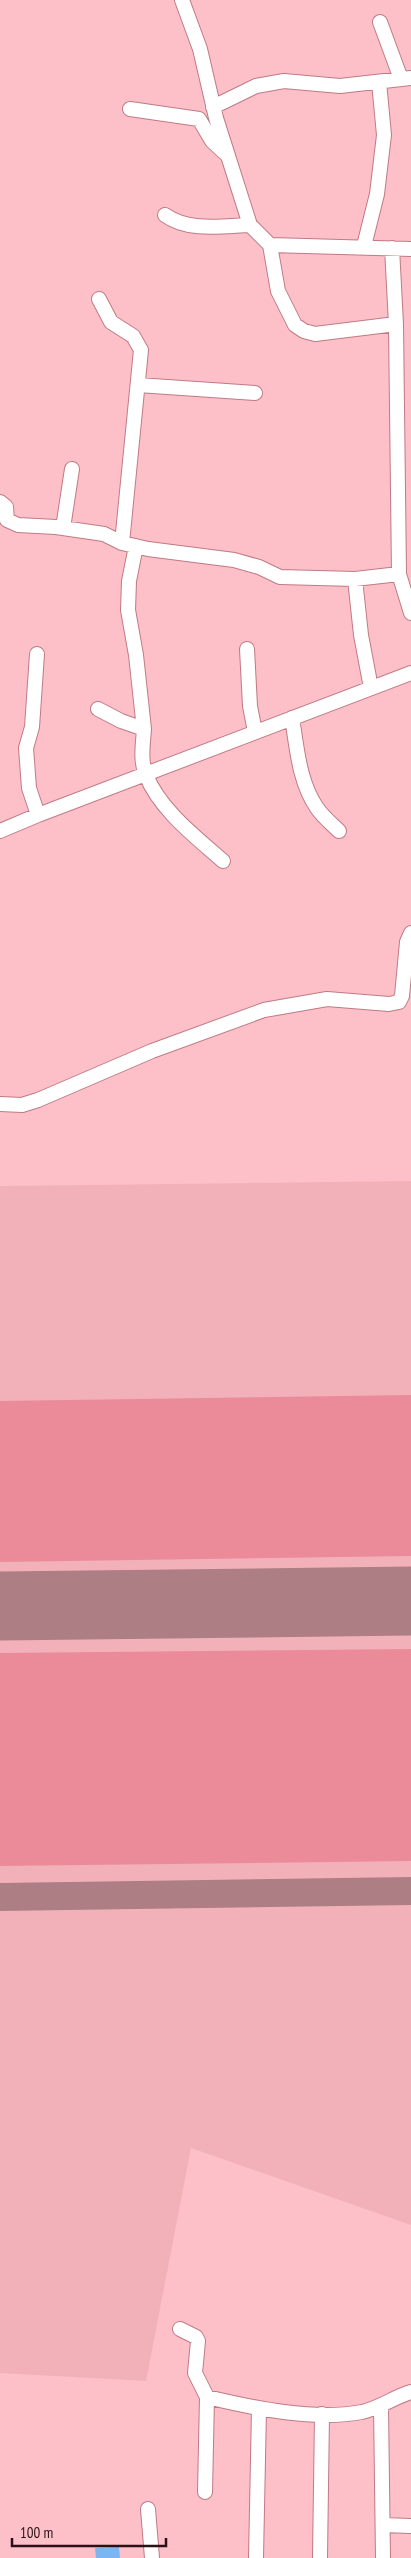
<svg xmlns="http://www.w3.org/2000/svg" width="411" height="2558" viewBox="0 0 411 2558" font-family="'PT Sans Narrow',sans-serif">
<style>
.built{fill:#f2b1b9}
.grass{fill:#eb8b9a}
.water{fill:#7cb6f2}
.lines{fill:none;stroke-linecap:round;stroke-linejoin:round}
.taxiway{stroke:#ae7e85;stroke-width:28}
.runway{stroke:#ae7e85;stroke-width:69}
.minor-casing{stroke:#c07a84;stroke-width:16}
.minor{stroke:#fff;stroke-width:14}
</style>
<rect width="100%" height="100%" fill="#fdc0c8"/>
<path class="built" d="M411,1181V2225L191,2148L146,2381L0,2373V1186Z"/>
<path class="grass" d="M411,1395V1556L0,1562V1401Z
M411,1649V1861L0,1866V1653Z"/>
<path class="water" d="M119,2547L120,2558H96L95,2548Z"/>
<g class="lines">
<path class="taxiway" d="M0,1897L411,1891"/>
<path class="runway" d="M0,1606L411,1601"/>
<defs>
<path id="minor" d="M182,0L200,49L216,118L250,225L270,245L278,291L295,325L304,331L315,334L396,324
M380,22L401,79
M213,107L256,86L284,81L340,86L411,78
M130,109L199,119L212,141L226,154
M165,215C188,232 223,226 250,225
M270,245L411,249
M364,246L377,194L384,135L379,82
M392,248L396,324L399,574L411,613
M99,299L111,322L133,336L141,350L122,543
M138,385L255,393
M0,502L6,507L7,520L18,525L56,527L104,534L122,543L148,549L234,560L259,567L280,577L355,579L399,574
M63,528L72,469
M136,546L129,581L128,610L136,655L144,729
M355,579L361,635L371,688
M247,649L250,706L255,732
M37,654L32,727L26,748L29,788L38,815
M98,709L121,721L144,729C143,744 140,761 146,775C160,810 196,837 223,861
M292,718C297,748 299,782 317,808C323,817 332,824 339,831
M0,831L38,815L411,673
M0,1104L22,1105L38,1100L152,1051L264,1010L327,999L389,1004L399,1002L402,996L407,942L411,933
M180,2329L196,2337L198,2341L195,2373L207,2397C253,2408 314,2421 362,2412C380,2408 394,2397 411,2392
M381,2406L383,2558
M205,2492L207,2397
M148,2509L152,2558
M383,2525L411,2526
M256,2558L259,2409
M320,2558L322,2414"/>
</defs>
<use href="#minor" class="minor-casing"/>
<use href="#minor" class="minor"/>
</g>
<path d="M12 2538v8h154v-8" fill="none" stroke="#2b1116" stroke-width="2.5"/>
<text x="20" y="2538" font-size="15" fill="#2b1116" stroke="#fdc0c8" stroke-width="4" paint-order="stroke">100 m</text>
</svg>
